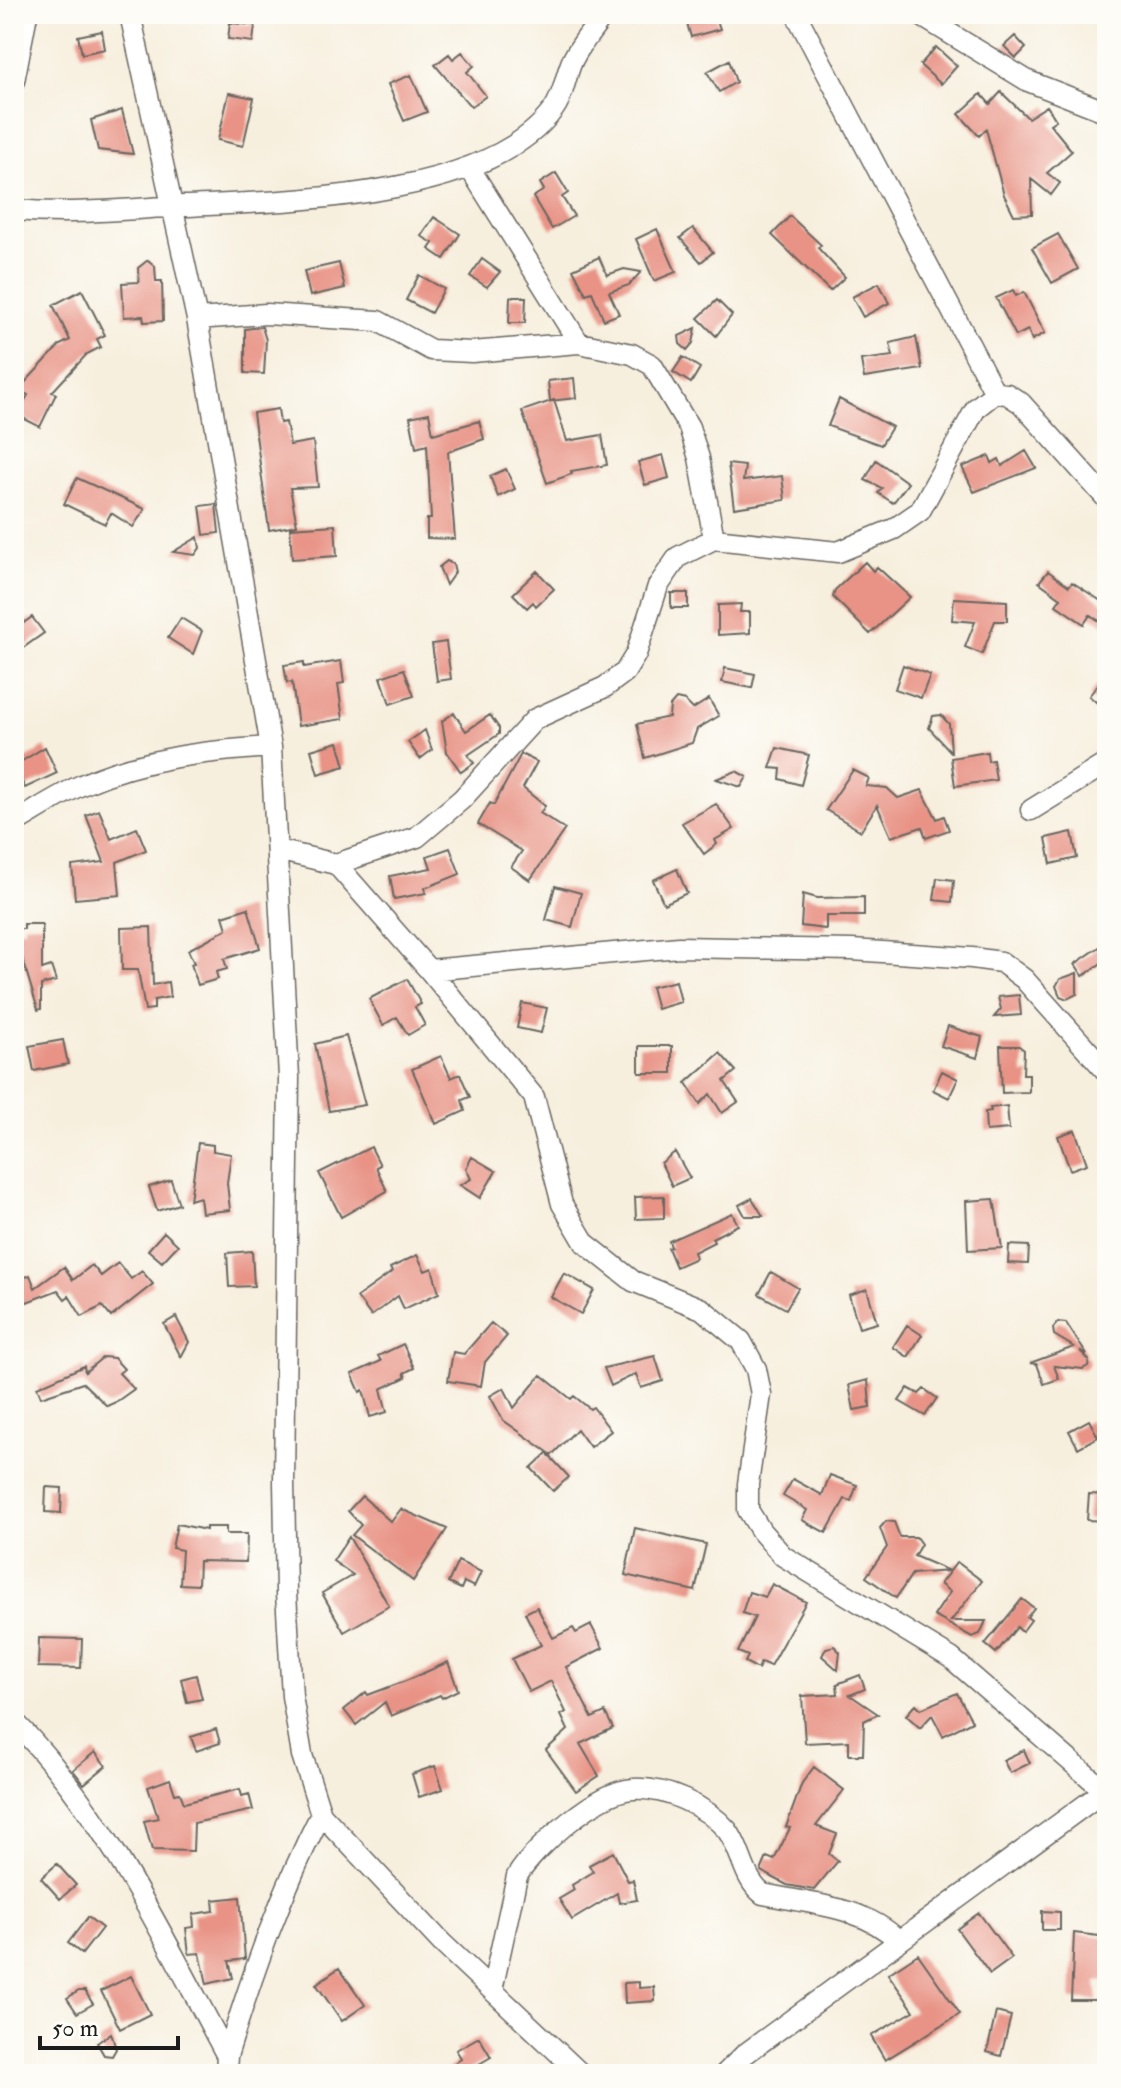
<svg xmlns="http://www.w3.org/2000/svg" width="1121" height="2088" viewBox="0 0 1121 2088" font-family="'IM FELL Double Pica',serif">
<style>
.building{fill:#e89385}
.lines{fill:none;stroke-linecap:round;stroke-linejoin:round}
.minor-casing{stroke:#696660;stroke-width:23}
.minor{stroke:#fff;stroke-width:20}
</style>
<rect width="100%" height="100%" fill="#fdfcf7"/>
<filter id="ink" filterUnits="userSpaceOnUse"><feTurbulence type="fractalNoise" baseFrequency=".0125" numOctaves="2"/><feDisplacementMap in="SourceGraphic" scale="16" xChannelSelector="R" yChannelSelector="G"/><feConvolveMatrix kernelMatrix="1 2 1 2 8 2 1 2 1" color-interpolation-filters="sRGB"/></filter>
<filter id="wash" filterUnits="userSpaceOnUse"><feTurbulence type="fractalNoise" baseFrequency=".006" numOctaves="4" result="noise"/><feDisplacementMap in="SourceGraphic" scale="32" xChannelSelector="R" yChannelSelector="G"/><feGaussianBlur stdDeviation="1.8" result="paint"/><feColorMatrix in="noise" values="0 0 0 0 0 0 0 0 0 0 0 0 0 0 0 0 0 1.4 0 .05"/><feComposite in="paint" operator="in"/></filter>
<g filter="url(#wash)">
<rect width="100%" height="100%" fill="#f7efde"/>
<g id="blocks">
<path class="building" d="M695,14H715L720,29L691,37L685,17Z
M230,23L255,25L253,42L228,39Z
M102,31L105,49L82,54L78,36Z
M1015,36L1026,48L1016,58L1004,46Z
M936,47L957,66L941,84L920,65Z
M462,52L474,66L467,72L486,96L471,107L435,65L449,54L453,59Z
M729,60L736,82L719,92L707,72Z
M411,75L427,112L404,121L388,84Z
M1001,92L1028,118L1047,106L1056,120L1050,124L1072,151L1047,173L1060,183L1051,195L1031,179L1032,214L1014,215L1004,195L986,129L979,136L959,114L981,94L990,104Z
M229,93L254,98L243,146L218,140Z
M122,110L133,154L98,150L91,120Z
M556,173L568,193L562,197L574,216L552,229L533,197L544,190L540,183Z
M790,216L821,245L818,248L845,277L830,291L772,235Z
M434,217L460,234L444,259L429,249L433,243L421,236Z
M693,228L713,252L701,262L680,238Z
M657,229L676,272L654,281L636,239Z
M1058,234L1078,269L1052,283L1032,248Z
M599,257L607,275L624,269L641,272L629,285L609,292L619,314L604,320L592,292L586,294L573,269Z
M482,259L500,272L487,287L470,276Z
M148,260L155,266L156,281H162L163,321L144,322L143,316L124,317L122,283L139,282L138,268Z
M339,263L345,288L310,296L304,271Z
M419,275L444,289L431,313L406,300Z
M879,283L889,303L863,317L852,297Z
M82,290L105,335L97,339L101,347L87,354L52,392L56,394L40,427L17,415L28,395L18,390L60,345L70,340L53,305Z
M1013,290L1016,296L1024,292L1045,333L1032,340L1028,330L1016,336L996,298Z
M510,297H526L525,323H509Z
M717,300L732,315L716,336L698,318Z
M262,327L266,340L264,374L245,373V329Z
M696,328L693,343L687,350L680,344L679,336Z
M916,337L922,369L864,378L861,360L893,356L890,343Z
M683,357L700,368L691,383L673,372Z
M574,378L576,398L550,401L548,381Z
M839,399L892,427L881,445L828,426Z
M554,400L567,441L602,435L607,465L571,471L572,474L547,483L522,411Z
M278,409L280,423L286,422L290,445L313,441L318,487L290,488L297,525L269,530L253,413Z
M429,413L433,434L479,421L484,439L448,452L455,539L427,538V519H431L427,445L416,448L410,417Z
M1026,451L1036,468L974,492L962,467L989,456L992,463L999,459L1002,466Z
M663,455L669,478L645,485L638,462Z
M876,460L908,483L893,503L878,493L882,488L865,480Z
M728,464L745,466L743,481L782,476L785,500L734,508Z
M506,469L515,489L498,497L490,476Z
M77,478L145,509L133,527L111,513L105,524L64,504Z
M216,504L219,533L204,535L200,506Z
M335,525L337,556L292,559L290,528Z
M198,537L200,548L195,555L173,552Z
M447,561L453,564L455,572L446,585L439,567Z
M865,562L873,571L877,567L910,597L870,634L833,597L835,590Z
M537,571L554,589L536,606L533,602L527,608L513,594Z
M1048,571L1069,586L1072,582L1107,605V626L1090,615L1084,624L1056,605L1061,598L1039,582Z
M671,593H688V608H671Z
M954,598L1007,601V621H995L982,654L965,647L975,622L952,620Z
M741,604L740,612H750V633L718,635V605Z
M32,617L44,633L20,650L14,641V630Z
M181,618L202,631L193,654L168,638Z
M446,642L451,679L437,681L432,644Z
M341,661L344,683L338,684L343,719L298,726L292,682L287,683L284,665L304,662V667Z
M903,665L930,675L921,698L895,689Z
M725,668L755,674L752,688L722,682Z
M404,669L414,696L390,704L381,677Z
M1107,673V711L1089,696Z
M676,699L685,701L693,709L709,699L719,716L697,729L692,743L645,758L637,724L669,717L670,706Z
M454,713L466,731L490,715L499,728V734L468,755L474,763L461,772L447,752L442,721Z
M941,715L949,724L951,752L929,728L933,716Z
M425,730L432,750L420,759L408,742Z
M338,742L345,766L318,774L311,750Z
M45,747L57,773L25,788L14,766Z
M777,748L809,755L801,785L780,779L781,769L770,768Z
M987,752L988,761L993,760L996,780L955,786L951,758Z
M521,754L537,762L523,788L545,806L540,813L565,829L530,880L511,867L522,851L478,824L490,803L494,805Z
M853,770L869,778L866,786L887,788L898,798L922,790L937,819L944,816L949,830L926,838L922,827L891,837L877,805L861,831L826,810Z
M736,771L747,777L741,787L716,779Z
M716,804L734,829L715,840L717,844L704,854L682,823Z
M99,810L111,839L137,828L146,850L117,862L120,895L75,899L72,866L104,862L86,815Z
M1072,832L1077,858L1051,864L1046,838Z
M450,848L460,874L425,888L426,893L394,899L390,876L431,868L427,856Z
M677,869L687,893L664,904L653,880Z
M937,878L954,880L952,902L934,900Z
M555,886L581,893L572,927L546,920Z
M803,894L817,898L864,897V916H826V929L801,926Z
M248,908L260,948L224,959L227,969L216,972L218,979L198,985L191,964L194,963L188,950L227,929L223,916Z
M24,924H42V969L51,966L56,981L41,985V1009L38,1010L21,954H14V929H24Z
M151,927L153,985L168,982L170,997L154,1000V1009L145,1010L138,970H122L121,928Z
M1101,946L1107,959L1083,976L1075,964Z
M1077,973V994L1067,999L1060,996L1056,986L1060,979Z
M407,979L421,1004L415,1007L425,1025L408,1035L397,1017L383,1025L369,999Z
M676,981L681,1002L657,1009L651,987Z
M1019,995L1021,1015L994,1017L1001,1009L998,997Z
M522,1003L547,1008L541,1033L517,1028Z
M948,1026L982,1037L977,1058L941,1046Z
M346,1036L365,1105L329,1111L315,1044Z
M63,1040L68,1064L34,1071L29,1046Z
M639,1046H672V1073H639Z
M1000,1046H1019L1024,1050L1023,1074H1029V1092L1002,1093Z
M720,1053L736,1071L724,1081L738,1102L722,1113L710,1094L700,1104L686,1083Z
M441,1056L451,1078L460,1074L470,1097L462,1100L465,1111L436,1124L412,1069Z
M942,1071L958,1079L949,1098L933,1090Z
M1007,1106L1009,1129L986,1131L985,1112L991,1111L990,1108Z
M1075,1130L1087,1164L1070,1170L1058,1136Z
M198,1143L213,1145V1151L231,1154L227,1183L230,1210L202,1213L200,1197L190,1200Z
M371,1147L380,1165L376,1167L387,1191L341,1217L319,1173Z
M675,1152L690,1178L672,1186L661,1163Z
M472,1157L496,1171L480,1198L460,1185L471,1179L466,1168Z
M171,1180L179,1204L157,1211L149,1187Z
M664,1196V1218L636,1219L635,1197Z
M752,1198L763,1216H745L739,1205Z
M994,1199L1002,1248L968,1250L966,1201Z
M732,1213L738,1225L712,1238L714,1242L694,1252L696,1258L676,1267L668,1248L671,1247L669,1241Z
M164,1232L178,1245L162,1262L148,1250Z
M1009,1245L1029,1246L1028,1264L1008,1263Z
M252,1251L254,1286L229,1287L227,1253Z
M417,1255L425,1271L432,1268L439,1293L404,1309L398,1296L371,1316L357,1297L392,1272L390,1268Z
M118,1263L131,1279L142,1271L153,1284L111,1317L102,1306L82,1317L69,1296L65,1299L58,1290L19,1305L16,1301L22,1297L16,1281L30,1275L35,1288L64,1267L73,1280L92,1265L101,1276Z
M771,1272L798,1288L786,1309L759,1294Z
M564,1273L594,1290L581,1314L551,1297Z
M867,1289L877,1323L859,1328L849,1295Z
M176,1317L189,1342L181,1357L164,1324Z
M1058,1322L1066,1323L1087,1355L1080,1351L1089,1360L1088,1366L1083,1369L1054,1366L1059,1379L1044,1384L1037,1364L1030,1363L1074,1347L1054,1335L1053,1328Z
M491,1323L507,1336L485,1362L481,1386L448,1381L453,1352L464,1354Z
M907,1325L922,1335L908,1357L893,1347Z
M403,1344L414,1368L404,1373L406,1377L381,1389L387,1412L370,1417L363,1390L360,1392L352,1374L381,1361L378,1356Z
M655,1356L663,1381L641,1388L636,1374L611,1386L604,1368Z
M103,1357L114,1358L124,1369L119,1373L134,1389L116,1402L107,1406L83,1383L41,1397L37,1387L84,1366L85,1372Z
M541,1375L571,1399L574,1396L590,1409L593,1407L611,1431L590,1447L577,1429L552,1455L503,1420L490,1396L504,1388L514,1408Z
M868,1380L870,1407L854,1410L849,1385Z
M908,1388L919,1394L924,1389L937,1398L925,1416L899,1401Z
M1089,1420L1098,1437L1078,1448L1069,1431Z
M547,1453L569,1477L553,1491L531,1468Z
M830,1475L857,1485L851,1501L845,1499L826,1533L802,1520L807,1510L783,1496L793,1479L822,1495Z
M46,1487L62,1488L61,1513L45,1512Z
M1089,1494L1107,1495V1521L1087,1520Z
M362,1496L391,1522L401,1509L447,1529L413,1581L352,1535L361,1525L348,1511Z
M886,1521L894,1522L900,1537H916L921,1544L914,1556L949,1571L912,1574L896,1598L866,1577L887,1547L880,1528Z
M177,1524L206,1530V1527H226V1534H247L246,1562L199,1561L198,1585L180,1584L182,1550L172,1548Z
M635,1528L706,1544L695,1591L625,1575Z
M349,1537L389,1606L344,1632L322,1593L353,1575L333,1561Z
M458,1561L481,1572L474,1587L464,1582L461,1589L448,1583Z
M957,1562L982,1581L951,1621H986L980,1634L972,1637L934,1616L950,1592L940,1584Z
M772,1584L806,1602L770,1666L761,1662L758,1669L745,1662L748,1656L738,1652L755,1617L742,1613L749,1592L765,1597Z
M1022,1599L1034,1608L1027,1617L1031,1620L1022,1632L1017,1627L996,1653L985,1644Z
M537,1607L553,1638L573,1628L576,1633L591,1625L603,1648L566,1667L592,1718L605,1712L613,1728L580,1744L599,1776L576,1791L546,1750L568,1730L561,1715L566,1712L551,1681L529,1692L512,1659L541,1645L525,1613Z
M39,1638L82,1639L81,1668L38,1667Z
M834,1646L840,1652L838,1670L822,1656L826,1648Z
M448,1662L458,1690L442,1698L440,1695L391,1716L385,1702L356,1725L344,1710L366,1692L368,1695L408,1680Z
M196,1675L202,1699L187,1702L181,1679Z
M860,1675L865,1689L850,1695L878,1714L864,1721L863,1755H849V1741L805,1743L802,1696L838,1694L837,1684Z
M957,1693L972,1721L943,1736L932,1715L920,1728L906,1715L916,1704L921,1709Z
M216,1729L220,1743L196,1751L191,1737Z
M1024,1750L1030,1763L1010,1773L1003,1760Z
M95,1752L106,1766L84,1784L73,1770Z
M435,1766L443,1789L419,1797L412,1774Z
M814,1767L844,1790L816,1826L837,1834L829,1854L838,1861L814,1890L787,1885L761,1871L767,1857L774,1860L790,1828L786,1827L802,1783Z
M170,1779L175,1794L180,1793L184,1803L240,1789L242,1796L249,1794L253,1810L194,1823L193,1851L152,1850L144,1821L158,1818L148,1787Z
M613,1852L628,1881L633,1880L637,1900L619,1903L617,1893L572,1920L559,1899L574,1890L572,1885L593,1872L589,1865Z
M57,1864L76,1885L60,1899L41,1878Z
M240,1897L245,1959L229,1961L233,1978L207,1984L200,1953L189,1954L186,1928L194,1927L193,1914L214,1911L213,1900Z
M1042,1911L1060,1912V1930H1042Z
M979,1913L1012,1958L990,1974L957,1929Z
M88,1917L102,1928L82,1954L68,1943Z
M1074,1933L1107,1937V1981L1096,1982L1098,2000H1071Z
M918,1954L960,2014L885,2060L871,2036L914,2011L888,1974Z
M339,1968L365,2005L342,2021L316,1984Z
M131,1976L150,2014L120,2029L101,1991Z
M639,1982V1988L654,1987L655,2001L625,2003L624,1983Z
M79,1991H85L93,2004L77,2013L67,1998Z
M996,2012L1011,2016L1001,2056L987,2052Z
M111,2033L116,2049L112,2056L104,2055L97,2043Z
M479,2037L491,2057L462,2074H442L461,2058L456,2050Z"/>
</g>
</g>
<g filter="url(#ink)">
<use href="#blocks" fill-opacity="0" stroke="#696660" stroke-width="2"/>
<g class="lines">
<defs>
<path id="minor" d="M130,14L197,319L271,747L289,1077L284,1482L286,1593L292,1696L302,1755L321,1814L442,1943L581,2074
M796,14L995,393L1007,394L1021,403L1107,499
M918,14L1028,81L1107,112
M14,81L27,14
M469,167L579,343
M14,210C74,215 125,209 184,206C285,201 487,199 553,110C564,96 565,75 573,59C581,43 594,29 604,14
M197,319L266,314L378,321L431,350L472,352L579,343L632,354L652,365L689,427L699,458L714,539
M1031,810L1107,763
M14,823C37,810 60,794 84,784C143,758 207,751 271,747
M277,850L336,864L429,970L679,947L852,950L972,958L1001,962L1024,979L1107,1072
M336,864L417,837L462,799L535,719L605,687L625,672L636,654L658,586L678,557L714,539L838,552L894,529L920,511L976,408L995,393
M429,970L534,1097L562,1204L585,1243L633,1281L702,1309L741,1341L756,1369L761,1394L748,1484V1510L761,1531L783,1556L951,1658L1105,1791
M14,1721C108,1817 164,1939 227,2056
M492,1990L517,1876C535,1847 597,1791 633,1789C665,1787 706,1806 727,1830C742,1849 743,1880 763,1894C811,1904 863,1906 899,1941
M226,2074L227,2056C253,1972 281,1892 321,1814
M725,2074L745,2054L1107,1789"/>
</defs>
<use href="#minor" class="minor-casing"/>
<use href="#minor" class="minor"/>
</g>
</g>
<rect width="1121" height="2088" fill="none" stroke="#fdfcf7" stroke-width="48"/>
<path d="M40 2036v12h138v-12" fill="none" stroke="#1c1c1c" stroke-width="4"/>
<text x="52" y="2036" font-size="24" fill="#1c1c1c" stroke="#fdfcf7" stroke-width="6" paint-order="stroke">50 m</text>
</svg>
